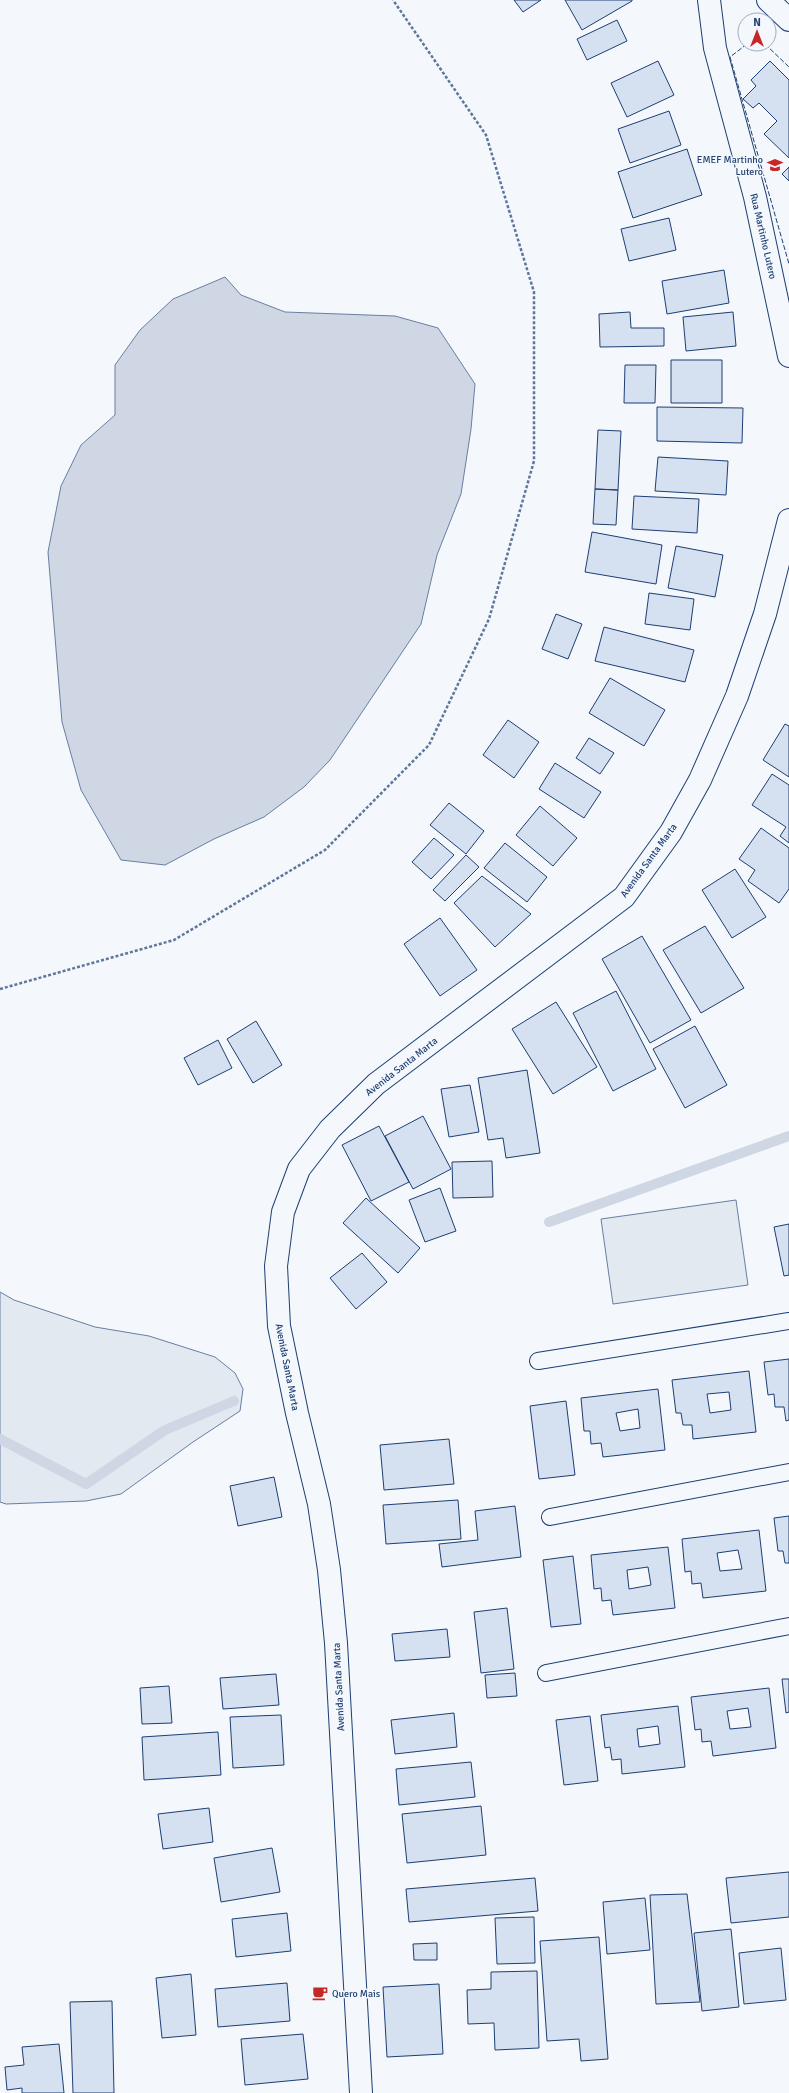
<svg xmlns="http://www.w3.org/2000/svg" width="789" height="2093" viewBox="0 0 789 2093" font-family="Signika,sans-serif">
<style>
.green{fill:#e3e9f0;stroke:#687fa3}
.water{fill:#cfd7e4;stroke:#687fa3}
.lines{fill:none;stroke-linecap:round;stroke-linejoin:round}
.stream{stroke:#cfd7e4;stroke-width:10}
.building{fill:#d5e0f0;stroke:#1d3f73;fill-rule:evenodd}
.service-casing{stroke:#1d3f73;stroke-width:18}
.minor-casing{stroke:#1d3f73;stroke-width:24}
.tertiary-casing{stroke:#1d3f73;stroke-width:24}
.path{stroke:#5e769c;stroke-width:2.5;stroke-dasharray:3 2;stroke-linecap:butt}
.service{stroke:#f4f7fb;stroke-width:16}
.minor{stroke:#f4f7fb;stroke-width:22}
.tertiary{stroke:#f4f7fb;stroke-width:22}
.fence{stroke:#1d3f73;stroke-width:1;stroke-dasharray:5 2;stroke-linecap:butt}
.labels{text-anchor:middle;stroke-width:3;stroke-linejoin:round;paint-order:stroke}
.poi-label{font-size:10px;fill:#1d3f73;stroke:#f4f7fb;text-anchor:end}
.street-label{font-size:10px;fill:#1d3f73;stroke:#f4f7fb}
</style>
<rect width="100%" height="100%" fill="#f4f7fb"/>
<path class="green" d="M736,1200L748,1285L613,1304L601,1219Z
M0,1292L14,1300L95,1327L149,1336L215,1357L235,1373L243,1389L240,1411L193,1442L121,1494L86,1501L6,1504L0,1502Z"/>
<path class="water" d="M225,277L241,295L285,312L395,316L438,328L475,384L471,429L461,494L437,555L421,624L330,760L304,787L264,817L214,839L165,865L121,860L81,790L62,722L48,552L61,486L81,445L115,415V365L140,330L173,299Z"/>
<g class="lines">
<path class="stream" d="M549,1222L789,1136
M0,1439L86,1484L165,1430L234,1401"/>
</g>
<path class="building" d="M514,0H541L523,12Z
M565,0H632V1L582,30Z
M617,20L627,41L587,60L577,39Z
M658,61L674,95L627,117L611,83Z
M770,61L789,80V158L764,134L777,121L759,103L753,108L743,99L756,86L751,80Z
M669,111L681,145L630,163L618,129Z
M687,149L702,195L633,218L618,172Z
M789,167V181L782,174Z
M669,218L676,250L629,261L621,229Z
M724,270L729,303L667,314L662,281Z
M630,312L631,328H664V346L600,347L599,314Z
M733,312L736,346L686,351L683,317Z
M671,360H722V403H671Z
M625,365H656L655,403H624Z
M657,407L743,408L742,443L657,441Z
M598,430L621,431L618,490L595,489Z
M658,457L728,461L726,495L655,491Z
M595,489L618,490L616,525L593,524Z
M634,496L699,499L697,533L632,529Z
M592,532L662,545L656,584L585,572Z
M676,546L723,555L715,597L668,588Z
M649,593L694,599L690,630L645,624Z
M556,614L582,624L568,659L542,649Z
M604,627L694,650L685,682L595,661Z
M610,678L665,710L644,746L589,713Z
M508,720L539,742L514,778L483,755Z
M785,724L789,726V777L763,760Z
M589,738L614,753L600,774L576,758Z
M555,763L601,792L584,818L539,789Z
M772,774L789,785V843L780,836L786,827L752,805Z
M449,803L484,831L466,854L430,825Z
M540,806L577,838L553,866L516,835Z
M761,828L789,848V889L779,903L748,881L755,870L739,859Z
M434,838L454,855L431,879L412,862Z
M505,843L547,877L527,902L484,868Z
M466,855L479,867L445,901L433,890Z
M735,869L766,917L732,938L702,890Z
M482,876L531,914L495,947L454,903Z
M440,918L477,970L440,996L404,944Z
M705,926L744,988L701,1013L663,950Z
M642,936L691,1020L650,1043L602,959Z
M616,991L656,1069L613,1091L573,1013Z
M556,1002L597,1067L553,1094L512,1029Z
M256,1021L282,1065L253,1083L227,1039Z
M695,1026L727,1085L685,1108L653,1049Z
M218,1040L232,1068L198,1085L184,1058Z
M527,1070L540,1153L506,1158L503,1138L488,1140L478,1078Z
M470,1085L479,1132L449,1137L441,1089Z
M423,1116L451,1169L413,1189L385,1136Z
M379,1126L409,1182L371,1201L342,1145Z
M492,1161L493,1197L453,1198L452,1162Z
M440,1188L456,1231L425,1242L409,1200Z
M366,1198L420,1248L398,1273L343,1223Z
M789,1224V1275L784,1276L774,1227Z
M362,1253L387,1282L356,1309L330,1278Z
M789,1359V1420L786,1421L784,1407H775L774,1394L768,1395L764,1362Z
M749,1371L756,1432L693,1439L692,1425H683L681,1413H676L672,1380ZM729,1392L731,1410L710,1413L707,1394Z
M658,1389L665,1450L603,1457L601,1443L591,1444L590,1431H584L581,1398ZM638,1409L640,1428L620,1431L616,1413Z
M566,1401L575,1475L539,1479L530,1406Z
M449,1439L454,1484L384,1490L380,1445Z
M274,1477L282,1517L238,1526L230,1486Z
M458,1500L461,1539L386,1544L383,1505Z
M515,1506L521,1557L442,1567L439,1544L478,1540L475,1511Z
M789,1516V1563H785L783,1551H778L774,1518Z
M759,1530L766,1591L703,1598L701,1583L692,1584L691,1571L685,1572L682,1539ZM738,1550L742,1569L720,1571L717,1553Z
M668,1547L675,1608L613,1615L611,1600L602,1601L601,1588L594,1589L591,1555ZM648,1567L651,1585L629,1589L627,1570Z
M573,1556L581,1624L551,1627L543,1560Z
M507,1608L514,1669L481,1673L474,1612Z
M447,1629L450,1657L395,1661L392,1634Z
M515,1673L517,1696L487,1698L485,1675Z
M276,1674L279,1705L223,1709L220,1678Z
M782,1679H789V1712L786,1713Z
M169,1686L172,1723L142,1724L140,1688Z
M769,1688L776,1748L713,1756L711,1741L702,1742L701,1729L695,1730L691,1697ZM748,1708L751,1727L730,1729L727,1711Z
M678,1706L685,1767L622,1774L621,1759L612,1760L610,1747L605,1748L601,1715ZM658,1726L660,1744L639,1747L637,1729Z
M454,1713L457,1747L395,1754L391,1720Z
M281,1715L284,1765L233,1768L230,1717Z
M590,1716L598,1781L564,1785L556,1720Z
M218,1732L221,1775L144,1780L142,1737Z
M471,1762L475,1797L399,1805L396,1769Z
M481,1806L486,1855L407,1863L402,1814Z
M209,1808L213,1842L163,1849L158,1814Z
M272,1848L280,1892L221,1902L214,1858Z
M789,1872V1917L731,1923L726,1878Z
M535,1878L538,1911L409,1922L406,1889Z
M687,1894L700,2002L656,2004L650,1895Z
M645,1898L650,1950L607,1954L603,1902Z
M287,1913L291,1951L236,1957L232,1919Z
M534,1917L535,1963L497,1964L495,1918Z
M731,1929L739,2007L702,2011L694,1933Z
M599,1937L608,2059L581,2061L579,2039L547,2041L540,1941Z
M437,1943V1960H414L413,1944Z
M781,1948L786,2000L744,2004L739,1953Z
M537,1971L539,2048L495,2050L494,2023L468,2024L467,1990L491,1989V1972Z
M191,1974L196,2035L162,2038L156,1978Z
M287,1983L290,2021L218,2027L215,1989Z
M439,1984L443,2054L387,2057L383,1987Z
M112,2001L114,2093H73L70,2002Z
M303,2034L308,2079L245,2085L241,2039Z
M59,2044L64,2093H22V2088L7,2090L5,2067L24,2065L22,2047Z"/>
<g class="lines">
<defs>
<path id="service" d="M538,1361L789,1321
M550,1517L789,1472
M546,1673L789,1626"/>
<path id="minor" d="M709,0L715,48L755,197L789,356
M768,0L789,20"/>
<path id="tertiary" d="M361,2093L336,1643L329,1570L319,1504L297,1413L279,1326L276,1266L283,1212L299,1169L330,1129L376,1084L624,897L671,832L700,780L737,696L765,614L789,520"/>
</defs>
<use href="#service" class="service-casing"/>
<use href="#minor" class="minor-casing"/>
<use href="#tertiary" class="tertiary-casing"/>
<path class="path" d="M0,989L174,940L325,850L429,745L489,619L534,461V292L486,135L393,0"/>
<use href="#service" class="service"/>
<use href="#minor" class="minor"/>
<use href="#tertiary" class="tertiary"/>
<path class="fence" d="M747,44L730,57L789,264
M765,44L789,67"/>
</g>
<defs>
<symbol id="school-bare" viewBox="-9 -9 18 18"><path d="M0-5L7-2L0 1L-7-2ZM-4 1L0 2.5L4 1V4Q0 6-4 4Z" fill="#c62828" stroke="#f4f7fb" stroke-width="2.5" paint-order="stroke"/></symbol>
<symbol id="cafe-bare" viewBox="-9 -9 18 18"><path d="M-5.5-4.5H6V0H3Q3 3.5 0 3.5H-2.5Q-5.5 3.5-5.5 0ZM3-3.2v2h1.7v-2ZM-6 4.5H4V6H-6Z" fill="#c62828" stroke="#f4f7fb" stroke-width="2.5" paint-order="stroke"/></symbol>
</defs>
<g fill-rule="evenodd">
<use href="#school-bare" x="764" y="154" width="22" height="22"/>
<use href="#cafe-bare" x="309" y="1982" width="22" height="22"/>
</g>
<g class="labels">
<g class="poi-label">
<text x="763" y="163">EMEF Martinho<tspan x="763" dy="12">Lutero</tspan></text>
<text x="332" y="1997" text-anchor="start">Quero Mais</text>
</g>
<g class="street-label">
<text transform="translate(764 236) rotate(77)" y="4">Rua Martinho Lutero</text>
<text transform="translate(648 860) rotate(-54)" y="4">Avenida Santa Marta</text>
<text transform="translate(401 1066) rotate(-38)" y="4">Avenida Santa Marta</text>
<text transform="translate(288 1367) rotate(79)" y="4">Avenida Santa Marta</text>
<text transform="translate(338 1687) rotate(-93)" y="4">Avenida Santa Marta</text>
</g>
</g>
<g transform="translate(757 32)"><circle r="19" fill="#f4f7fb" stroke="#9eadc5"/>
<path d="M0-3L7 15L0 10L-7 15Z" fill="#c62828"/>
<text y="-6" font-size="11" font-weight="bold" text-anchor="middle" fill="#1d3f73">N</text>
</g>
</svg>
